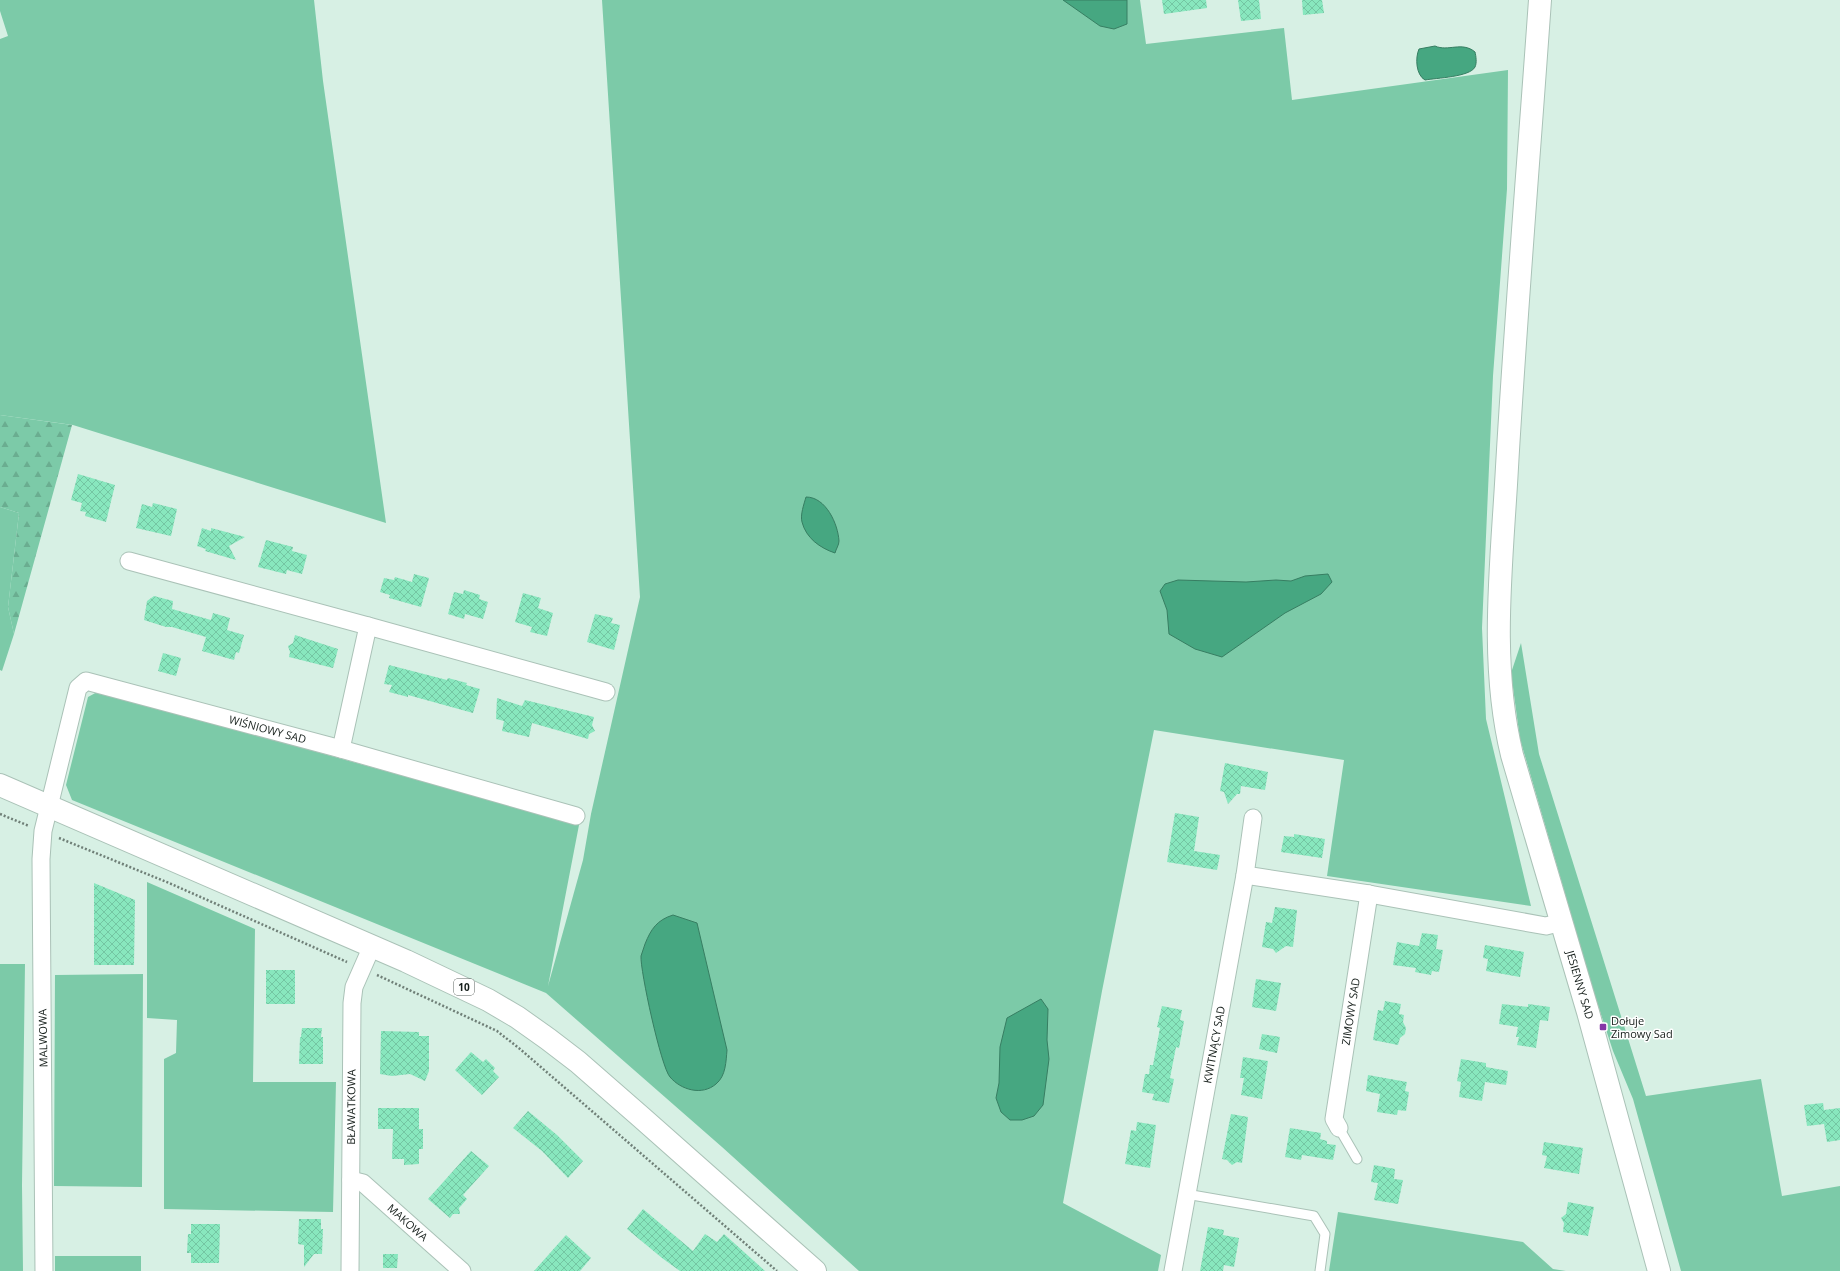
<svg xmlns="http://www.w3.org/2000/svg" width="1840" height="1271" viewBox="0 0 1840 1271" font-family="'Open Sans',sans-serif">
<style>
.grass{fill:#7ccaa8}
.forest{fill:url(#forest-firs)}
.water{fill:#46a781;stroke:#377e62}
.building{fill:url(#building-cross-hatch)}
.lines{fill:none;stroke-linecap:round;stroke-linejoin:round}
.lane-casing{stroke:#aac2b7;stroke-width:11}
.street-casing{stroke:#aac2b7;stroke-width:19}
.secondary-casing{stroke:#aac2b7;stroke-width:24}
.primary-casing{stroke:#aac2b7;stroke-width:24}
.path{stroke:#6f7f77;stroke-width:2.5;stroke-dasharray:2 2;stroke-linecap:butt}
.lane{stroke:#fff;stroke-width:9}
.street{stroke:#fff;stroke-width:17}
.secondary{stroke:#fff;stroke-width:22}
.primary{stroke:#fff;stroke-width:22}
.poi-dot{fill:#8536a6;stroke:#fff;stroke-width:1.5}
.labels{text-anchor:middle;stroke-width:3;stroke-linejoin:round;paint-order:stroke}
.shield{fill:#fff;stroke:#5b625f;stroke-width:1}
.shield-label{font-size:10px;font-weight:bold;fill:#151e1a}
.street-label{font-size:11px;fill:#151e1a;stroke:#fff}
.poi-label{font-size:11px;fill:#151e1a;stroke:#fff;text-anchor:start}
</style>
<defs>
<pattern id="forest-firs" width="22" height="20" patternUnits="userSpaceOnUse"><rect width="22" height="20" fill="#7ccaa8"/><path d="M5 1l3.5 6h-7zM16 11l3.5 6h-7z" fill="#6aad90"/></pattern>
<pattern id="building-cross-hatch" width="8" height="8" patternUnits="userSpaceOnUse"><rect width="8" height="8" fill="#88e7be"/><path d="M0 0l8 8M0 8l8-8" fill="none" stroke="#74c6a3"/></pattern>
</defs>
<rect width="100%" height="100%" fill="#d7f0e4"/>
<path class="grass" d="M0,0H314L323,81L386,523L73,425L0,415V39L8,36L0,11Z
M602,0H1140L1146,44L1284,28L1292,100L1508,70L1507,189L1493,376L1482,628L1486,719L1531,906L1327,876L1344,760L1154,730L1102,991L1063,1203L1161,1255L1158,1271H859L722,1147L546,993L72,800L66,785L88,697L99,691L579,825L548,986L583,860L591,814L640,597Z
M0,507L19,513L8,607L14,634L2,671L0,670Z
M1521,643L1539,754L1646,1096L1761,1079L1782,1196L1840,1186V1271H1681L1633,1099L1613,1051L1593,990L1520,739L1511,673Z
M147,882L255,929L253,1082H336L333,1212L164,1209V1059L176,1053L177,1020L147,1018Z
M0,964H25L22,1185L23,1271H0Z
M143,974L142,1187L54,1186L55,975Z
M1338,1212L1523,1242L1553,1269L1566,1271H1329Z
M55,1256H141V1271H55Z"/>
<path class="forest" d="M0,415L72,425L14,634L8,607L19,513L0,507Z"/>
<path class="water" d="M1063,0H1127V24L1114,29L1100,26Z
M1435,46C1448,52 1462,41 1475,52C1476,56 1477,63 1475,67C1470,77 1436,78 1425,80C1416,75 1415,58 1419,49Z
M806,497C826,497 838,524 839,541C839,545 836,549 835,553C820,548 806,538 802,522C800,515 804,504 806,497Z
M1328,574L1332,582L1321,594L1285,613L1222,657L1195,649L1169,634L1167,610L1160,591L1165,584L1178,580L1246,582L1276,580L1291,581L1305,576Z
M673,915L697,923L727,1050C726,1061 726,1076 716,1084C702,1096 681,1090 670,1077C661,1067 640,970 641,956C642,952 644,948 645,944C651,929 657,920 673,915Z
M1041,999L1048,1009L1047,1040L1049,1059L1043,1105L1034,1116L1022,1120H1010L1001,1112L996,1098L999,1083L1000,1047L1007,1018Z"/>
<path class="building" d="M1162,0H1206L1207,8L1164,14Z
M1238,0H1259L1261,19L1241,21Z
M1302,0H1322L1324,13L1303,15Z
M78,474L115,485L106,522L85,516L86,512L80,511L82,503L71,500Z
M153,503L177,509L171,536L136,528L142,504L152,507Z
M202,528L211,531V528L245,537L229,546L236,560L205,551L206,549L197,546Z
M266,540L293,547L292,551L307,555L302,574L287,570L286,574L258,567Z
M414,574L429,578L421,607L389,598L390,595L380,592L384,578L394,580L395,577L412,582Z
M464,590L480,595L479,599L488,602L483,619L465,614L464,619L448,614L454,592L463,594Z
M523,593L541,598L538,608L553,613L547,636L530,632L532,627L515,622Z
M154,596L173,601L172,609L211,620L213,613L230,618L227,630L244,635L239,653L236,652L234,660L202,651L206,637L172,627H166L144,620L147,601Z
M595,614L613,618L611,623L620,625L614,650L587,642Z
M295,635L338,649L333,668L289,657L290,652L288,646L293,643Z
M163,653L181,658L176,676L158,671Z
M389,665L447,680L448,678L467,683L466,685L480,689L473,713L408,695V697L389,692L392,685L384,684Z
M497,698L522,706L525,700L594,717L592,725L595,731L589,734L588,739L532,723L529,737L502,731L504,721L496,719Z
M1225,763L1268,772L1265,790L1241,786L1240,794H1237L1228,804L1224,792L1220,791Z
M1175,813L1199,817L1194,851L1220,855L1217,870L1167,862Z
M1294,834L1325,839L1322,858L1281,852L1284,836L1294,837Z
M94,883L135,900L134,965H94Z
M1275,907L1297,910L1293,947L1286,946L1276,953L1273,949L1262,947L1266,922L1272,923Z
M1422,933L1438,935L1436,949L1443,950L1439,972L1432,971L1431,975L1415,972L1416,968L1393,965L1397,942L1419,946Z
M1485,945L1524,952L1520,977L1486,971L1488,959L1483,958Z
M266,970H295V1004H266Z
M1256,979L1281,983L1276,1011L1252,1007Z
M1385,1001L1401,1004L1399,1014L1404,1015L1403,1022L1406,1028L1405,1034L1400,1038L1398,1045L1373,1040L1378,1010L1383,1011Z
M1502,1004L1528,1007V1004L1550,1007L1548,1021L1540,1020L1536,1048L1517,1045L1519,1037H1516L1518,1027L1499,1024Z
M1162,1006L1182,1010L1180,1020L1184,1021L1179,1048L1176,1047L1170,1078L1174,1079L1169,1103L1152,1100L1154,1094L1142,1092L1145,1074H1149L1150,1065H1153L1160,1028L1157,1027Z
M302,1028H322L321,1037H323V1064H299L300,1037H301Z
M381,1031L419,1032V1036H429V1071L425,1081L410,1074L392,1076L380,1074Z
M1262,1034L1280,1037L1277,1053L1259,1049Z
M471,1052L483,1062L486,1059L495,1068L493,1071L499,1077L482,1095L455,1070Z
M1243,1057L1268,1061L1262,1099L1241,1095L1244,1078H1240Z
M1461,1059L1486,1063V1067L1508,1071L1506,1085L1485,1082L1482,1101L1459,1097L1461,1082L1457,1081Z
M1368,1075L1407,1082L1405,1091L1409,1092L1406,1111L1398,1110L1397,1115L1377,1112L1380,1094L1366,1091Z
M1823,1103L1824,1110L1840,1108V1140L1827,1142L1824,1124L1807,1126L1804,1105Z
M378,1108H419V1129H423V1149H419V1164L404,1165V1159H392L393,1129H378Z
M528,1111L557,1135L583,1161L568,1178L542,1151L513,1128Z
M1231,1114L1248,1117L1242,1163L1237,1162L1232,1165L1227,1160L1222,1159Z
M1137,1122L1156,1125L1150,1168L1125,1164L1131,1130L1136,1131Z
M1290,1128L1321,1133L1320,1139L1327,1141V1144L1336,1145L1333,1160L1302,1155L1301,1160L1285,1157Z
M1544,1142L1583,1148L1579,1174L1544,1168L1547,1156L1542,1155Z
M471,1151L489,1166L463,1195L467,1199L459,1208L460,1214H453L450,1218L428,1199Z
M1374,1165L1395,1169L1394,1179L1403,1180L1398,1204L1374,1200L1378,1183L1371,1182Z
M1568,1202L1594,1207L1588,1236L1563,1232L1564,1223L1561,1218L1566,1214Z
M643,1209L693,1251L705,1234L717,1242L724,1234L765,1271H680L662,1258L627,1229Z
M299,1219H321V1229H323L322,1254H314L304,1267V1245L298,1244Z
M191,1224H220L219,1263H191V1253H187L188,1234H191Z
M1208,1227L1224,1230L1223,1235L1239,1238L1234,1267L1224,1265L1223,1271H1200Z
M566,1235L591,1258L580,1271H534Z
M383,1254H398L397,1268H383Z"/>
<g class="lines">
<defs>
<path id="lane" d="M1339,1128L1357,1159
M1186,1194L1314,1216L1325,1234L1320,1271"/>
<g id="street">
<path d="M129,561L368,626L341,749"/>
<path d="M368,626L606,692"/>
<path d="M1245,875L1369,894L1546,926L1562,922"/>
<path id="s1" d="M1339,1128L1334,1119L1369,894"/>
<path id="s2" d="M351,1180L363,1183L462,1271"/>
<path id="s3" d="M44,1271L41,859L43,831L78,688L86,681L341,749L576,816"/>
<path id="s4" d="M350,1271L352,1003L354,987L372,946"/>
<path id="s5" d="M1173,1271L1245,875L1253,818"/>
</g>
<g id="secondary">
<path id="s6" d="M1540,0C1529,156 1516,311 1507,467C1502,562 1489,661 1512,755L1588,1012L1659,1271"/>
</g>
<path id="primary" d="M0,785L406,961L488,1000L517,1017L548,1039L578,1062L641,1117L815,1271"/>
</defs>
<use href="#lane" class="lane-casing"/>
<use href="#street" class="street-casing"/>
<use href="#secondary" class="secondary-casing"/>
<use href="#primary" class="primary-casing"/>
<path class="path" d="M0,814L29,826
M59,838L169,883L347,962
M377,975L497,1031L520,1049L777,1271"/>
<use href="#lane" class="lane"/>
<use href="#street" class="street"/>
<use href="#secondary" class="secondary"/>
<use href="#primary" class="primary"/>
</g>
<rect class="poi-dot" x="1599" y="1023" width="8" height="8" rx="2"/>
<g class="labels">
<rect class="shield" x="454" y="979" width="20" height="16" rx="3"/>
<g class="shield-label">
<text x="464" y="991">10</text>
</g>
<g class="street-label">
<text dy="4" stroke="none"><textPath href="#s3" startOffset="786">WIŚNIOWY SAD</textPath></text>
<text dy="4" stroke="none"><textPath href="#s6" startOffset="997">JESIENNY SAD</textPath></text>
<text dy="4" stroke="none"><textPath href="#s1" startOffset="119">ZIMOWY SAD</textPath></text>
<text transform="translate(43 1038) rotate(-91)" y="4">MALWOWA</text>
<text dy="4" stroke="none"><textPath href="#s5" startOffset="230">KWITNĄCY SAD</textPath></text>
<text dy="4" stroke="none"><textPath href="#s4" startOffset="164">BŁAWATKOWA</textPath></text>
<text dy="4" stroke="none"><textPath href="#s2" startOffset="72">MAKOWA</textPath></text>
</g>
<g class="poi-label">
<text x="1611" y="1025">Dołuje<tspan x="1611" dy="13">Zimowy Sad</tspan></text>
</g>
</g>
</svg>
